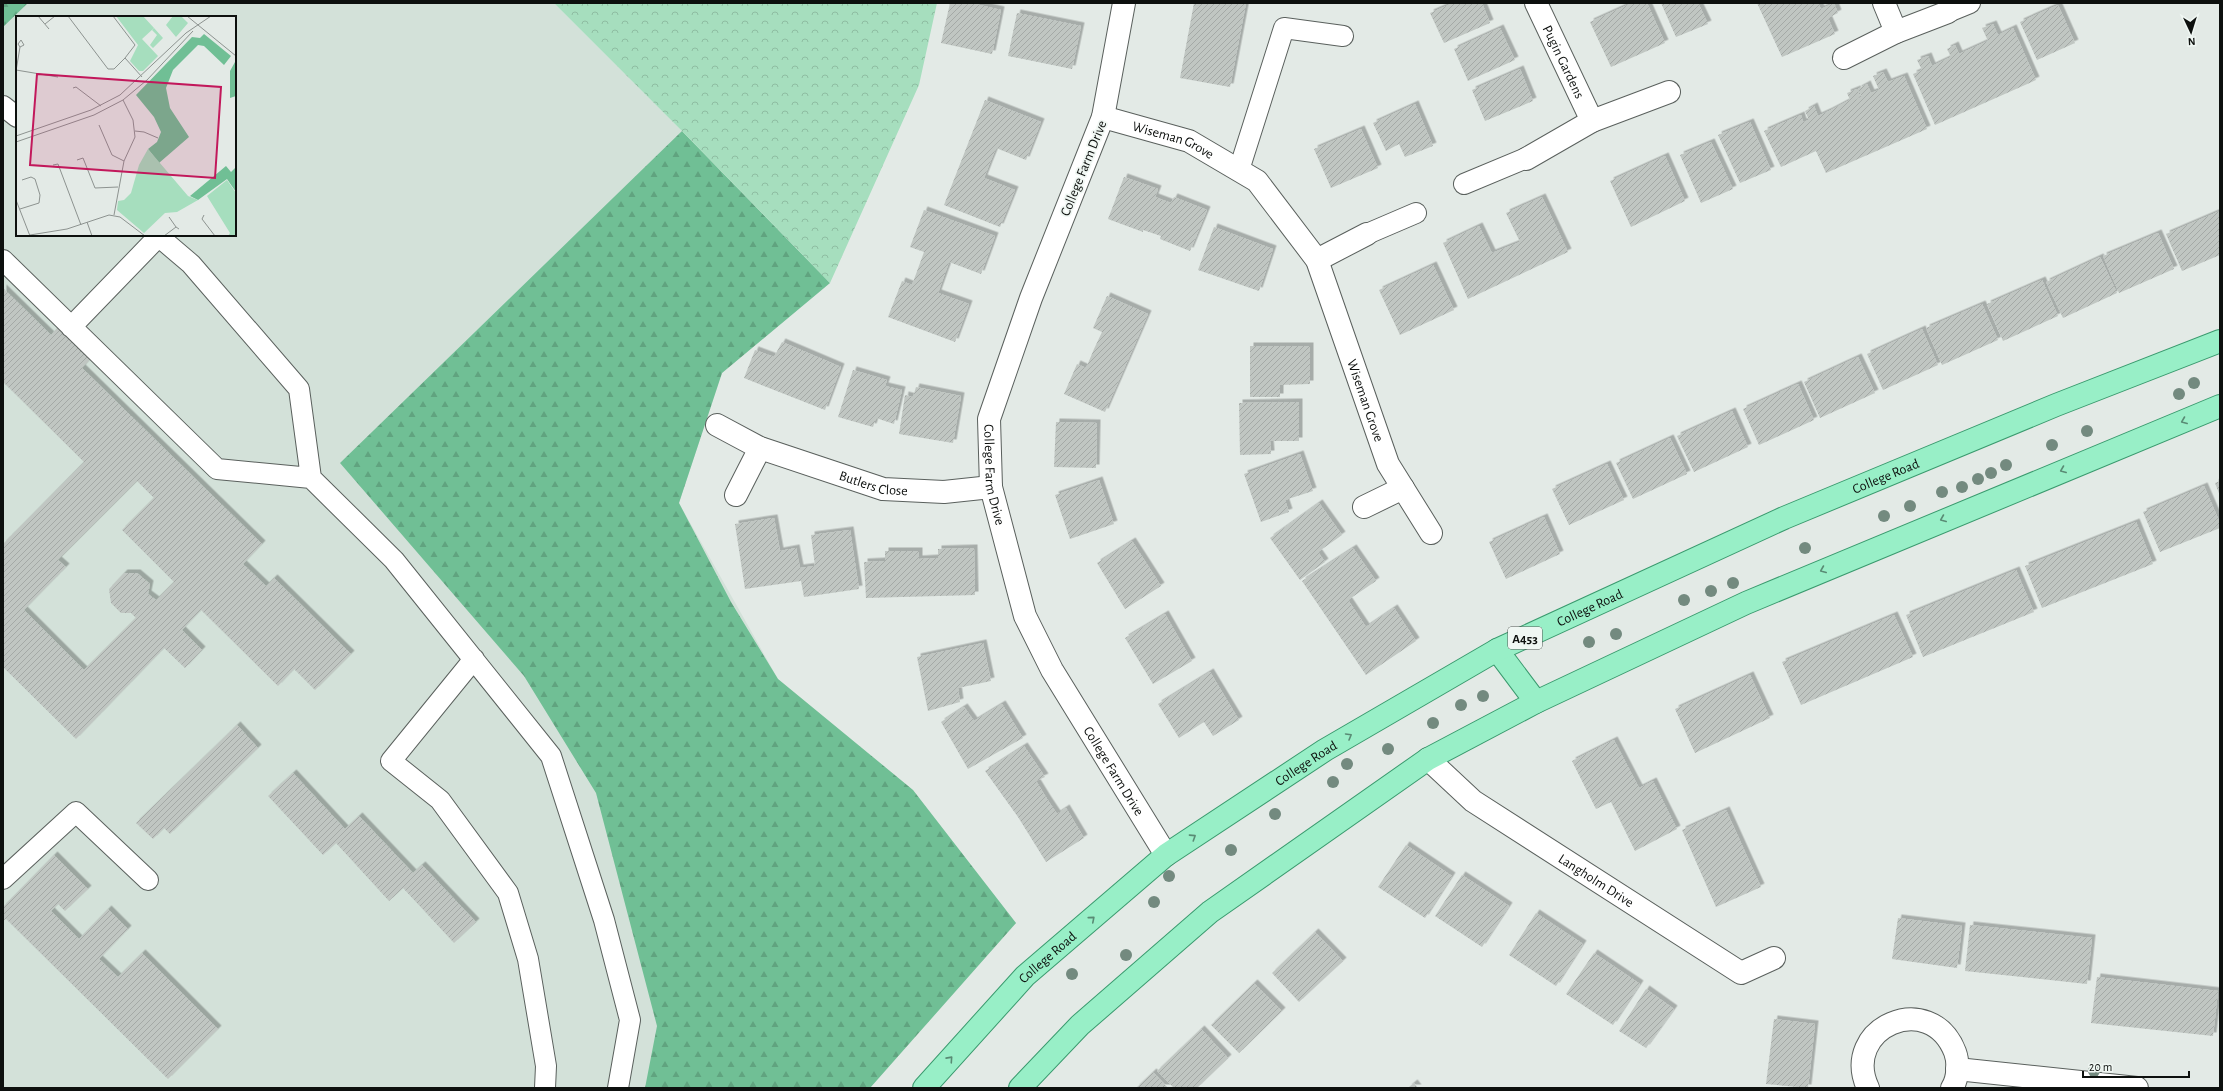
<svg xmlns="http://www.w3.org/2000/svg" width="2223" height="1091" viewBox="0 0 2223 1091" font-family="'Alegreya Sans',sans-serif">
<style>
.built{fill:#d3e1d9;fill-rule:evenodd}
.forest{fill:url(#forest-firs)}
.park{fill:url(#park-crowns)}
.building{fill:url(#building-hatch);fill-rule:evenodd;filter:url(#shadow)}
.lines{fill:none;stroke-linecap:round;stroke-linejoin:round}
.lane-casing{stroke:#5a605d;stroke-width:22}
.street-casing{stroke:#5a605d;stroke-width:24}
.primary-casing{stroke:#3a9a6e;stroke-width:24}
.lane{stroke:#fff;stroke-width:20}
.street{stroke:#fff;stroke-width:22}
.primary{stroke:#98efc7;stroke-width:22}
.tree{fill:#738a7f}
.oneway{stroke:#598b74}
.labels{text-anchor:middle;stroke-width:3.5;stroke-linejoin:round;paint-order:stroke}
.shield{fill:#f0f7f3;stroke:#515553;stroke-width:1}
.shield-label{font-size:13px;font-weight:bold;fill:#0d100e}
.street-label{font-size:14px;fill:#0d100e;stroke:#f0f7f3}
.inset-road{fill:none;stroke:#8d9390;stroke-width:1}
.view{fill:#c2185b;fill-opacity:0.15;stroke:#c2185b;stroke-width:2}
.inset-edge{fill:none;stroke:#0d100e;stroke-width:2}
</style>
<defs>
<pattern id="forest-firs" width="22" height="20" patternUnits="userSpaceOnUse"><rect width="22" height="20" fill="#70bf95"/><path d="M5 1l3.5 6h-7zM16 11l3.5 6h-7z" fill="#60a37f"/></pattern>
<pattern id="park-crowns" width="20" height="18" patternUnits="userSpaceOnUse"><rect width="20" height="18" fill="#a6debe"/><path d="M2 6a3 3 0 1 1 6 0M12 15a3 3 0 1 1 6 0" fill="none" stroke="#8ebda2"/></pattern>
<pattern id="building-hatch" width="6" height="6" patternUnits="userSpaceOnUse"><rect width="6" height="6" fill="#c0c6c2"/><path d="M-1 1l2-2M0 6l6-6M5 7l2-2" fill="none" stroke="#a4a9a6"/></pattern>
<filter id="shadow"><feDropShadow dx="3.5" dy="-3.5" stdDeviation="0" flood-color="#0004"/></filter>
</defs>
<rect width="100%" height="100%" fill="#e3eae6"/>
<path class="built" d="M3,3H554L682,131L830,283L722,373L679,503L778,679L913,790L1016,923L870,1088H3ZM17,17H235V235H17Z"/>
<path class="forest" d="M3,3H28L3,27Z
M682,131L830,283L722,373L679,503L731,602L778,679L913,790L1016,923L870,1088H645L657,1026L596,793L524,676L340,463Z"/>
<path class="park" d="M554,3H937L919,85L830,283L682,131Z"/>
<path class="building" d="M950,3H971L1001,10L992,54L941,43Z
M1194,3H1246L1230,87L1180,78Z
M1453,3H1482L1490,23L1444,43L1430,13Z
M1632,3H1647L1665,43L1611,67L1590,22Z
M1661,3H1698L1708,24L1676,37Z
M1757,3H1818L1821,9L1834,3L1838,13L1828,18L1835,34L1782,57Z
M2058,5L2075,43L2037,60L2020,22Z
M1017,13L1081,26L1072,69L1008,56Z
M1993,24L1998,35L2013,28L2036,80L1935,125L1913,74L1922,70L1917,60L1928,56L1932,66L1951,57L1947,49L1955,45L1959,54L1988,41L1982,28Z
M1500,28L1515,60L1468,81L1454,49Z
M1520,69L1533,101L1485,121L1472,90Z
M1883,72L1888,82L1904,76L1927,129L1826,173L1816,151L1781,167L1764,131L1801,115L1803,122L1809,120L1805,111L1814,106L1818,116L1829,111L1850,100L1847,93L1857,89L1860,96L1855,100L1862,97L1858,89L1867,84L1871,93L1879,90L1873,76Z
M985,100L1041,122L1026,160L996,148L989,165L984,178L1015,190L1000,227L944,205Z
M1415,104L1433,146L1405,157L1399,144L1386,151L1373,123Z
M1750,122L1771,170L1740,183L1718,135Z
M1361,129L1378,168L1331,188L1314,149Z
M1711,142L1733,189L1701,203L1680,155Z
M1665,156L1685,201L1631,227L1610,181Z
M1124,177L1158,189L1155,197L1171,203L1174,197L1207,210L1190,251L1160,239L1161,236L1143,230V232L1108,219Z
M1542,197L1568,252L1468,299L1443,243L1479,226L1492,253L1520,242L1506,213Z
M924,210L995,236L981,274L949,262L938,293L969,304L955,342L888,317L902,281L912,285L924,252L910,247Z
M2220,211V255L2182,271L2166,234Z
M1214,227L1273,249L1259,291L1198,270Z
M2158,233L2174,269L2119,293L2103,256Z
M2100,257L2117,293L2063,318L2046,282Z
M1433,265L1454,310L1400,335L1379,290Z
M2042,280L2058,316L2003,341L1987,304Z
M3,288L51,335L61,324L93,356L82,368L262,544L243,564L266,586L274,578L351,654L315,690L294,669L278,686L201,610L182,630L202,650L185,668L164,648L76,739L3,667V544L84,462L3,382ZM137,481L154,498L122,530L174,582L156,600L148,594L150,584L137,573H124L109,589L111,603L121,613H131L136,618L84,670L24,610L66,567L58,560Z
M1107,296L1148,314L1105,412L1064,394L1077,364L1086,368L1094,349L1102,332L1093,328Z
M1982,304L1998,340L1942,365L1926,328Z
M1922,329L1938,365L1883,390L1867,354Z
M782,342L841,367L825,410L744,378L755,350L774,357Z
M1250,346H1310V384L1280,385V397H1250Z
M1858,357L1875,393L1820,418L1804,382Z
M853,370L887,380L885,386L902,390L894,424L876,418L873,427L838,417Z
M1798,384L1814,420L1759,445L1743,409Z
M916,387L961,396L953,443L899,434L905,395L913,397Z
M1299,402V441H1270L1271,454L1240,455L1239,403Z
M1732,411L1748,447L1694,472L1677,436Z
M1056,422L1097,423L1096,468L1054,467Z
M1670,438L1687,474L1633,499L1616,463Z
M1300,454L1313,491L1285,500L1289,512L1261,522L1244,474Z
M1607,464L1624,500L1569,525L1552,489Z
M1099,480L1114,524L1070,539L1055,495Z
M2220,481V496L2215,483Z
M2204,486L2220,523V528L2160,552L2143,512Z
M1319,503L1342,535L1318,552L1325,562L1300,580L1270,538Z
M1544,517L1560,554L1506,579L1489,542Z
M774,518L780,551L796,548L800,568L815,566L811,535L850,530L859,589L804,597L801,581L745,589L735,524Z
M2136,522L2153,564L2042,608L2025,566Z
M1132,541L1161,586L1125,609L1097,563Z
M974,548L975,595L866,598L864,562L885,561V551H919V559L938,558V549Z
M1353,548L1376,581L1348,600L1366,627L1394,608L1416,641L1366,675L1302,581Z
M2016,570L2034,612L1923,657L1906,615Z
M1165,614L1192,661L1153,684L1125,638Z
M1894,615L1913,657L1801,705L1782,662Z
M983,643L991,681L958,688L960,702L928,711L917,657Z
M1210,672L1239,720L1213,736L1204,722L1179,738L1158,704Z
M1750,675L1770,718L1695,753L1675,709Z
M1002,704L1023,738L968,769L941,722L964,707L974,721Z
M237,725L258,748L170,834L164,828L153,839L136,823Z
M1614,740L1639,788L1653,781L1677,829L1635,851L1611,802L1596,809L1572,761Z
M1024,746L1045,777L1036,781L1047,799L1057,814L1066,808L1084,838L1046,862L1018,817L985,771Z
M293,773L345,829L359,816L413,873L422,865L476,922L454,943L403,888L389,901L336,843L323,855L268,796Z
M1726,810L1761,887L1716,907L1682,830Z
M1406,845L1452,876L1425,918L1378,887Z
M54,855L88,889L65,911L58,904L51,911L79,939L108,909L128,929L99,959L118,977L142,953L218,1029L168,1079L6,919L3,921V907Z
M1462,875L1509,906L1482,947L1435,916Z
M1536,913L1583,944L1556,986L1509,955Z
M1898,918L1962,926L1957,968L1892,959Z
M1970,925L2092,938L2087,984L1965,971Z
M1315,932L1343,961L1299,1002L1272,973Z
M1594,953L1640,984L1613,1025L1566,994Z
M2097,977L2218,991L2213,1036L2091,1023Z
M1254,983L1282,1011L1239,1053L1211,1025Z
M1646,989L1674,1009L1646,1048L1619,1031Z
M1774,1019L1815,1024L1808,1088L1766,1084Z
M1201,1029L1228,1058L1197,1088H1174L1157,1071Z
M1153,1072L1168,1088H1136Z
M1414,1083L1418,1088H1408Z"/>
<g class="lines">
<defs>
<path id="lane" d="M1948,12L1970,3
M3,106L17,117
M1239,170L1284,28L1343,36
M1464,184L1531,156
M1367,234L1416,213
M157,235L191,264L299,389L311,478L394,560L551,756L604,920L630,1020L618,1088
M3,260L217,469L311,478
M71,327L159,236
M474,659L391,761L440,800L508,893L528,959L546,1066L545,1088
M3,879L76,812L148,880"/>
<g id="street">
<path id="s1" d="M1124,3L1103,117L1031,298L989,419L991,487L1025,616L1052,670L1166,855"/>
<path id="s2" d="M1536,3L1592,121L1669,92"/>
<path d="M1884,3L1896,32L1948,12"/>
<path d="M1844,58L1896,32"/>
<path id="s3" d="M1103,117L1189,141L1257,181L1317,260L1388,464L1431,533"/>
<path d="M1526,159L1592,121"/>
<path d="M1317,260L1367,234"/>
<path id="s4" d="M717,425L760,448L883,489L944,492L991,487"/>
<path d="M736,495L760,448"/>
<path d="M1364,507L1403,488"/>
<path id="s5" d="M1428,759L1473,801L1741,973L1774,958"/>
<path d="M1957,1069L2137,1088"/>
<path d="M1868,1088C1840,1028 1930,988 1955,1052C1959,1063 1958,1079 1952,1088"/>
</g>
<g id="primary">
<path d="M1497,650L1536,702"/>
<path id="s6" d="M924,1088L1025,976L1166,855L1325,750L1497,650L1784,518L2056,405L2220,341"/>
<path d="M1020,1088L1080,1025L1210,912L1428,759L1536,702L1746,603L2220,406"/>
</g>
</defs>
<use href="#lane" class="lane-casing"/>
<use href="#street" class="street-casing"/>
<use href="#primary" class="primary-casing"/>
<use href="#lane" class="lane"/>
<use href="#street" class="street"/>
<use href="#primary" class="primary"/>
</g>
<g class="tree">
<circle cx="2194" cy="383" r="6"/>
<circle cx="2179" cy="394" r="6"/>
<circle cx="2087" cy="431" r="6"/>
<circle cx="2052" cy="445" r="6"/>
<circle cx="2006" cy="465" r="6"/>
<circle cx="1991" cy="473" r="6"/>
<circle cx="1978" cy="479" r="6"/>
<circle cx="1962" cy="487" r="6"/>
<circle cx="1942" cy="492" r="6"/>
<circle cx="1910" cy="506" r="6"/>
<circle cx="1884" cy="516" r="6"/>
<circle cx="1805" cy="548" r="6"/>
<circle cx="1733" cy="583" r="6"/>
<circle cx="1711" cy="591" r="6"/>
<circle cx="1684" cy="600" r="6"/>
<circle cx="1616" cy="634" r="6"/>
<circle cx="1589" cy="642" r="6"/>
<circle cx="1483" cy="696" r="6"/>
<circle cx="1461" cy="705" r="6"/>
<circle cx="1433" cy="723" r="6"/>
<circle cx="1388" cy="749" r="6"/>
<circle cx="1347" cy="764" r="6"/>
<circle cx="1333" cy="782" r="6"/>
<circle cx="1275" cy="814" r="6"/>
<circle cx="1231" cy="850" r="6"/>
<circle cx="1169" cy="876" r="6"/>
<circle cx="1154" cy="902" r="6"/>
<circle cx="1126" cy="955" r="6"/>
<circle cx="1072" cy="974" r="6"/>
<circle cx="2094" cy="1071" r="6"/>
</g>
<defs><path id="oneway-chevron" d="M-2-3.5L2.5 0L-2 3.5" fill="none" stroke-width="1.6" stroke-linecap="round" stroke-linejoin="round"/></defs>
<g class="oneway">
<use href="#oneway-chevron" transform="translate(2184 421) rotate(158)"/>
<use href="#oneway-chevron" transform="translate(2063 470) rotate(158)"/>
<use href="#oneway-chevron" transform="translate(1943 519) rotate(157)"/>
<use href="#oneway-chevron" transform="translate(1823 570) rotate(157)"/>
<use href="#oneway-chevron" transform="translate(1349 736) rotate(-30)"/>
<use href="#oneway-chevron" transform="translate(1193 837) rotate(-33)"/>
<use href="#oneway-chevron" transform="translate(1092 919) rotate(-41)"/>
<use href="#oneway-chevron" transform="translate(950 1059) rotate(-48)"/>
</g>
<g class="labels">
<rect class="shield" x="1508" y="627" width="34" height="22" rx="3"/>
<g class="shield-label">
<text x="1525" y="643">A453</text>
</g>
<g class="street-label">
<text dy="5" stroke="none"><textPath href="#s2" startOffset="65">Pugin Gardens</textPath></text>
<text dy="5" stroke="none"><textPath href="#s3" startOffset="74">Wiseman Grove</textPath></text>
<text transform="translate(1083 168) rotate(-68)" y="5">College Farm Drive</text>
<text dy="5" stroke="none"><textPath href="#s3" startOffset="416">Wiseman Grove</textPath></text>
<text dy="5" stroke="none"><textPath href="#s1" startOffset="495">College Farm Drive</textPath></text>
<text dy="5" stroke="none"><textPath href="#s6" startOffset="1152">College Road</textPath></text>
<text dy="5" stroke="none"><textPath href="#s4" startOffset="168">Butlers Close</textPath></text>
<text dy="5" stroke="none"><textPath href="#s6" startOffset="828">College Road</textPath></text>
<text dy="5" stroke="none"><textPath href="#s6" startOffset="504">College Road</textPath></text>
<text dy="5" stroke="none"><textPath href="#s1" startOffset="819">College Farm Drive</textPath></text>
<text dy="5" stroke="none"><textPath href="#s5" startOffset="208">Langholm Drive</textPath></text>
<text dy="5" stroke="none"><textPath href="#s6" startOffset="180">College Road</textPath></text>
</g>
</g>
<g transform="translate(16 16)">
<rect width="220" height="220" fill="#e3eae6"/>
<path d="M138,12L147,22L137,32L134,29L141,19L136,14Z" fill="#a6debe"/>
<path d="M188,18L215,40L208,49L188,30L182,29L157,54L150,72L154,92L173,121L143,147L132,133L141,126L145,116L138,101L120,79L176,21L184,22ZM219,46L220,80L214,82V55ZM210,150L215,156L220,151V176L211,163L182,184L174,180Z" fill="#70bf95"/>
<path d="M211,164L220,177V220H212L214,217L191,180Z" fill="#a6debe"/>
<path d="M132,133L172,180L182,184L161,196L149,197L128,217L101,194L102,185L108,184L115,177L123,149Z" fill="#a6debe"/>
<path d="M100,0H127L138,12L126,23L142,40L127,55H123L114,45L122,29ZM157,0H165L172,7L160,21L150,9Z" fill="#a6debe"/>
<path class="inset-road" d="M22,0L33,13M52,0L92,53H98L109,42L126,61M97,0L119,29L109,42M171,0L220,40M29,8L39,0M0,54L42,61M0,55L4,31L2,28L5,24L8,29L4,31M57,72L60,71L85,90M83,109L96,139L108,145M119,115L128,116L142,122M0,120L75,94L104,79L170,17L195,0M0,126L78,99L107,84L131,64L177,15M61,144L67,142L79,172L102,171M37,149L42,148L65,209M0,184L14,220M4,193L23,187L24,179L19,163L15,161L6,164M98,199L108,145L119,121L117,104L107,84M188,199L186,203L199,220M153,201L160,211M71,206L76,220M14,219L51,213L93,199L104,201L129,220M148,220L160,211L163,213"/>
<path class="view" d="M21,58L205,71L199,162L14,149Z"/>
<rect width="220" height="220" class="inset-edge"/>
</g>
<rect width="2223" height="1091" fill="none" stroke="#0d100e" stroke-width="8"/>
<g transform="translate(2191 32) rotate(176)" stroke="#f0f7f3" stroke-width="3" paint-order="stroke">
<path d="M0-3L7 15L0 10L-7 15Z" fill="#0d100e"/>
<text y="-6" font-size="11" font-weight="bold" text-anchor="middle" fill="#0d100e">N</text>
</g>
<path d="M2083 1071v6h106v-6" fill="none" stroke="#0d100e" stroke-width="2"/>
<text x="2089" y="1071" font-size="12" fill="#0d100e" stroke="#f0f7f3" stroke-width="3" paint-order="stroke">20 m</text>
</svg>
